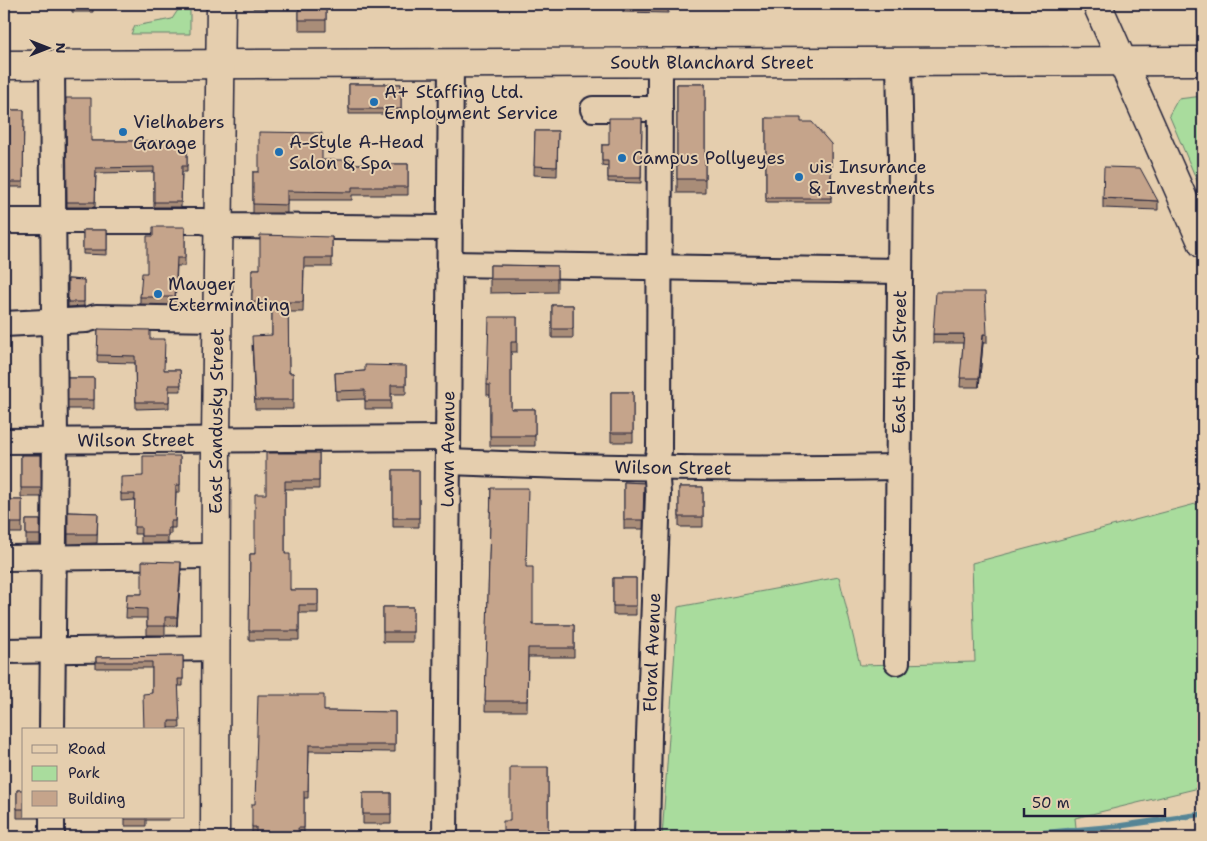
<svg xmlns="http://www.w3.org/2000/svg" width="1207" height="841" viewBox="0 0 1207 841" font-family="'Shantell Sans',sans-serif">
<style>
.green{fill:#a9dc9d;stroke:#667f6c}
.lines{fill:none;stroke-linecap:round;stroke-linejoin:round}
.stream{stroke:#558596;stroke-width:5.5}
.minor-casing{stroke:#22223b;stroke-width:28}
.major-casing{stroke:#22223b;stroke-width:31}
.path{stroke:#22223b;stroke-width:3;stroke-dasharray:4 4;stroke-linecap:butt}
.minor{stroke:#e5ceae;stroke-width:24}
.major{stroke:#e5ceae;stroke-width:28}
.wall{fill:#a98d78;stroke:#22223b}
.shaded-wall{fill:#8a7361;stroke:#22223b}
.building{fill:#c5a48b;stroke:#22223b}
.poi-dot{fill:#1f6fb2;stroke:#e5ceae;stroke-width:2}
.labels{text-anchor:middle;stroke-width:4;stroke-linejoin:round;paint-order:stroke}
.street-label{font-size:18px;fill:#22223b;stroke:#e5ceae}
.poi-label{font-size:18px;fill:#22223b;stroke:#e5ceae;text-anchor:start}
</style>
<rect width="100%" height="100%" fill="#e5ceae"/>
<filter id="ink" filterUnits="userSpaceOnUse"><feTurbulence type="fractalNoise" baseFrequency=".02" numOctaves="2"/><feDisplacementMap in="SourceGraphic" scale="10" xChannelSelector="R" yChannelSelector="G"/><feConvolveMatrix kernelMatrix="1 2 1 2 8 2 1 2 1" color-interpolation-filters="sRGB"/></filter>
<g filter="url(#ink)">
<path class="green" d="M182,4H190V34H131L135,26L172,19Z
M1203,96V195L1169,115L1178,99Z
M1203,502V787L1075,818L1077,837H662L678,607L839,577L860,665L975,662L972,563Z"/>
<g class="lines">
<path class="stream" d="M995,837L1119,826L1203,814"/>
<defs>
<g id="minor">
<path d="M52,65L55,440L52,730"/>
<path d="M593,109H660"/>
<path d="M4,221H203L219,226L450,228"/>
<path d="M449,264L900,271"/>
<path d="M4,324L86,320L96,317L218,319"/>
<path id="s1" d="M4,441L448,438"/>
<path id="s2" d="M448,462C598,468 749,470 899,467"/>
<path d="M4,558L216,556"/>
<path d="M4,651L216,648"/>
<path id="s3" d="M897,662L901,158L899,63"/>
<path d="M52,837V817"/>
<path id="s4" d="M445,837L451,62"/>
<path id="s5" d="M647,837L649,735L658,494L656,466L659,451L660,63"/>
</g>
<g id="major">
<path d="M1097,4L1203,244"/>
<path id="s6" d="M4,65C404,61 803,64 1203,61"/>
<path id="s7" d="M215,837L216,440L221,4"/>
</g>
</defs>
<use href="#minor" class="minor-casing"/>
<use href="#major" class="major-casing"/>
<path class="path" d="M472,4V7"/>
<use href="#minor" class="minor"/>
<use href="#major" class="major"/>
</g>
<path class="wall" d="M72,4H93V12H72Z
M253,4H326V31H299V8H253Z
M623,4H669L668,13L623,12Z
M723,4H747V9L723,8Z
M979,4H1014V6Z
M349,84H401V114H349Z
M677,84H705V193H677Z
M66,98L91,141H187V172H182L181,207H154V172L96,173L95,207H67Z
M4,110H24L23,187H4Z
M642,118L641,183L608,182V166L602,165V145H609Z
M766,118L801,122L831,144V202H766Z
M535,131H558L557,176L534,175Z
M322,160L352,164H408V195H352V200H287V213H253V172H259Z
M1103,198L1158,201V210L1103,208Z
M185,227V266H177L175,305L140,304V297L147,273Z
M83,230H107V255L83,254Z
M332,237V267H304L303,312H288L289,373H293V409H255L252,345L272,335V311H252V269H260Z
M490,265L557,266V292L490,293Z
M68,279L84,280V306L68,307Z
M552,305H573V338H552Z
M517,317V352H511V409H535V446H490V395H487V385Z
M98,329L150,339L164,370H180L181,391H169V408L136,409L135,363L97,362Z
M933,334H987V343H983L979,387H960L963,343H933Z
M4,338H5V400H4Z
M406,366V394H391V409H365V399L336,400L335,373L365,371Z
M68,378H94V409H68Z
M611,392H633V442H611Z
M319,453V489H285V554L290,590H318V613H299V640H249L250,554H255L266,494Z
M21,455H41V497H21Z
M180,456V492H176L175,528H171V534H168V543H141V534H134L135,500L121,501V484L143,476Z
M393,470H419V527H393Z
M624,482L644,483L643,529H624Z
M679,487H703V527H679Z
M491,488L526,567L533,625H574V657H528L527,711H485Z
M4,500H22V533H4Z
M68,512L98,513L97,543L68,544Z
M26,520H40V544H26Z
M181,571L177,626H165V635H147V618H126L127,594H142Z
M613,578H636V615H613Z
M383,607H413V642H383Z
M183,656V686H178L180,728H169L152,693V668H96V657Z
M324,711L395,712V752L309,751L308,798H304V835L252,834V827L255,804Z
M548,767V837H503L510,821Z
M17,790H24V817H38V818H17Z
M363,793H391V824H363Z
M125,817H169V820H146V826H125Z"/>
<path class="shaded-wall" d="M983,334V343L979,387V378Z
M181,562V571L177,626V617Z"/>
<path class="building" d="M72,4H93V7H72Z
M299,4H326V20H299Z
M349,84H401V109H349Z
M677,84H705V179H677Z
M66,98H91V141H187V166H182L181,202H154V167L96,168L95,202H67Z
M4,110H24L23,182H4Z
M609,118H642L641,178H608V161H602V145H609Z
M766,118H801V122H812L831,144V198H766Z
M535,131H558L557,167L534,166Z
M259,132L322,133V160H352V164H408V187H352V192L287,191V205L253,204V172H259Z
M1104,167L1140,168L1158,201L1103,198Z
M153,227H185V258H177L175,297H140L142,273H147V236H153Z
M83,230H107V250H83Z
M260,235L332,237V258H304L303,302H288L289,373H293V400H255L252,336L272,335V302H252V269H260Z
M490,265L557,266V279H490Z
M68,279L84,280V302H68Z
M936,292H985L987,334H983L979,378H960L964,334H933Z
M552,305H573V329H552Z
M489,317H517V342H511V409H535V436H490V385H487Z
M98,329L150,330V339H165L164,370H180L181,385H169V402H136L135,356L97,355Z
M4,338H5V391H4Z
M365,365L406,366V385H391V401H365V390L336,391L335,373L365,371Z
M68,378H94V400H68Z
M611,392H633V433H611Z
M266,453H319V481H285V554H290V590H318V605H299V631H249L250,554H255V494H266Z
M21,455H41V488H21Z
M143,456H180V485H176L175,521H171V528H168V536H141V527H134L135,494H121V477L143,476Z
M393,470H419V518H393Z
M624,482L644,483L643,520H624Z
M679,487H703V517H679Z
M491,488H528L526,567H533V625H574V648H528L527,701H485Z
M4,500H22V523H4Z
M68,512L98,513L97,534H68Z
M26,520H40V535H26Z
M142,561L181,562L177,617H165V626H147V609L126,608L127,594H142Z
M613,578H636V606H613Z
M383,607H413V632H383Z
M183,656V679H178L180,721H169V730H144L143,694L152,693V662H96V657Z
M258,695H324V711L395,712V745H309L308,791H304V828H298L299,837H256V827H252V804H255Z
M510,767H548V833H539V837H503V821H510Z
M17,790H24V809H17Z
M363,793H391V814H363Z
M125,817H146V819H125Z"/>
</g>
<g class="poi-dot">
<circle cx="374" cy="102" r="5"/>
<circle cx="123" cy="132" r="5"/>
<circle cx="279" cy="152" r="5"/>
<circle cx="622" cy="158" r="5"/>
<circle cx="799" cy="177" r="5"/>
<circle cx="158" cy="294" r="5"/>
</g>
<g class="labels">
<g class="street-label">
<text dy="6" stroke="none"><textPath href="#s6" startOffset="708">South Blanchard Street</textPath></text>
<text dy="6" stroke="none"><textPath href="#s3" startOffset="300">East High Street</textPath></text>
<text dy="6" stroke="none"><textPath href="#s7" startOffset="416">East Sandusky Street</textPath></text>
<text dy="6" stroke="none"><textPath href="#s1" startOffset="132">Wilson Street</textPath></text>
<text dy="6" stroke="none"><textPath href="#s4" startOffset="388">Lawn Avenue</textPath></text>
<text dy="6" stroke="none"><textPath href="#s2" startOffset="225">Wilson Street</textPath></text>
<text dy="6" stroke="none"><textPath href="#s5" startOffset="185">Floral Avenue</textPath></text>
</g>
<g class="poi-label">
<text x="384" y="98">A+ Staffing Ltd.<tspan x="384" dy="21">Employment Service</tspan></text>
<text x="133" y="128">Vielhabers<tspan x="133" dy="21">Garage</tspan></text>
<text x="289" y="148">A-Style A-Head<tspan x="289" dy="21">Salon &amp; Spa</tspan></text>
<text x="632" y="164">Campus Pollyeyes</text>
<text x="809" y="173">uis Insurance<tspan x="809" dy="21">&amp; Investments</tspan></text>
<text x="168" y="290">Mauger<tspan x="168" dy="21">Exterminating</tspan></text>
</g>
</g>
<rect width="1207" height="841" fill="none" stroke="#e5ceae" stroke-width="20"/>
<rect x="10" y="10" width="1187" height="821" fill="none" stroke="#22223b" stroke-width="2" filter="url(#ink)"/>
<rect x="22" y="728" width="162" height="90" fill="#e5ceae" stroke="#978980"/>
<rect x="32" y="745" width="25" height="8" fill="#e5ceae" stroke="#978980"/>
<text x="68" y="754" font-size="15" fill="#22223b">Road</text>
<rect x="32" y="766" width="25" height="15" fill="#a9dc9d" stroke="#978980"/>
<text x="68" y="778" font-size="15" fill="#22223b">Park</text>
<rect x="32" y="791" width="25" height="15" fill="#c5a48b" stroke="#978980"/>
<text x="68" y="804" font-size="15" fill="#22223b">Building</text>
<g transform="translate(48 48) rotate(90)" stroke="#e5ceae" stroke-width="4" paint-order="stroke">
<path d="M0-4L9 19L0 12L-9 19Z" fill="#22223b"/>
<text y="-8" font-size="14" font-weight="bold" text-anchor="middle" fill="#22223b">N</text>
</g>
<path d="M1024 808v8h141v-8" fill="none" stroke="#22223b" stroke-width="2.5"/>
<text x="1032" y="808" font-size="15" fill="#22223b" stroke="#e5ceae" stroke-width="4" paint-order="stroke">50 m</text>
</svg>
